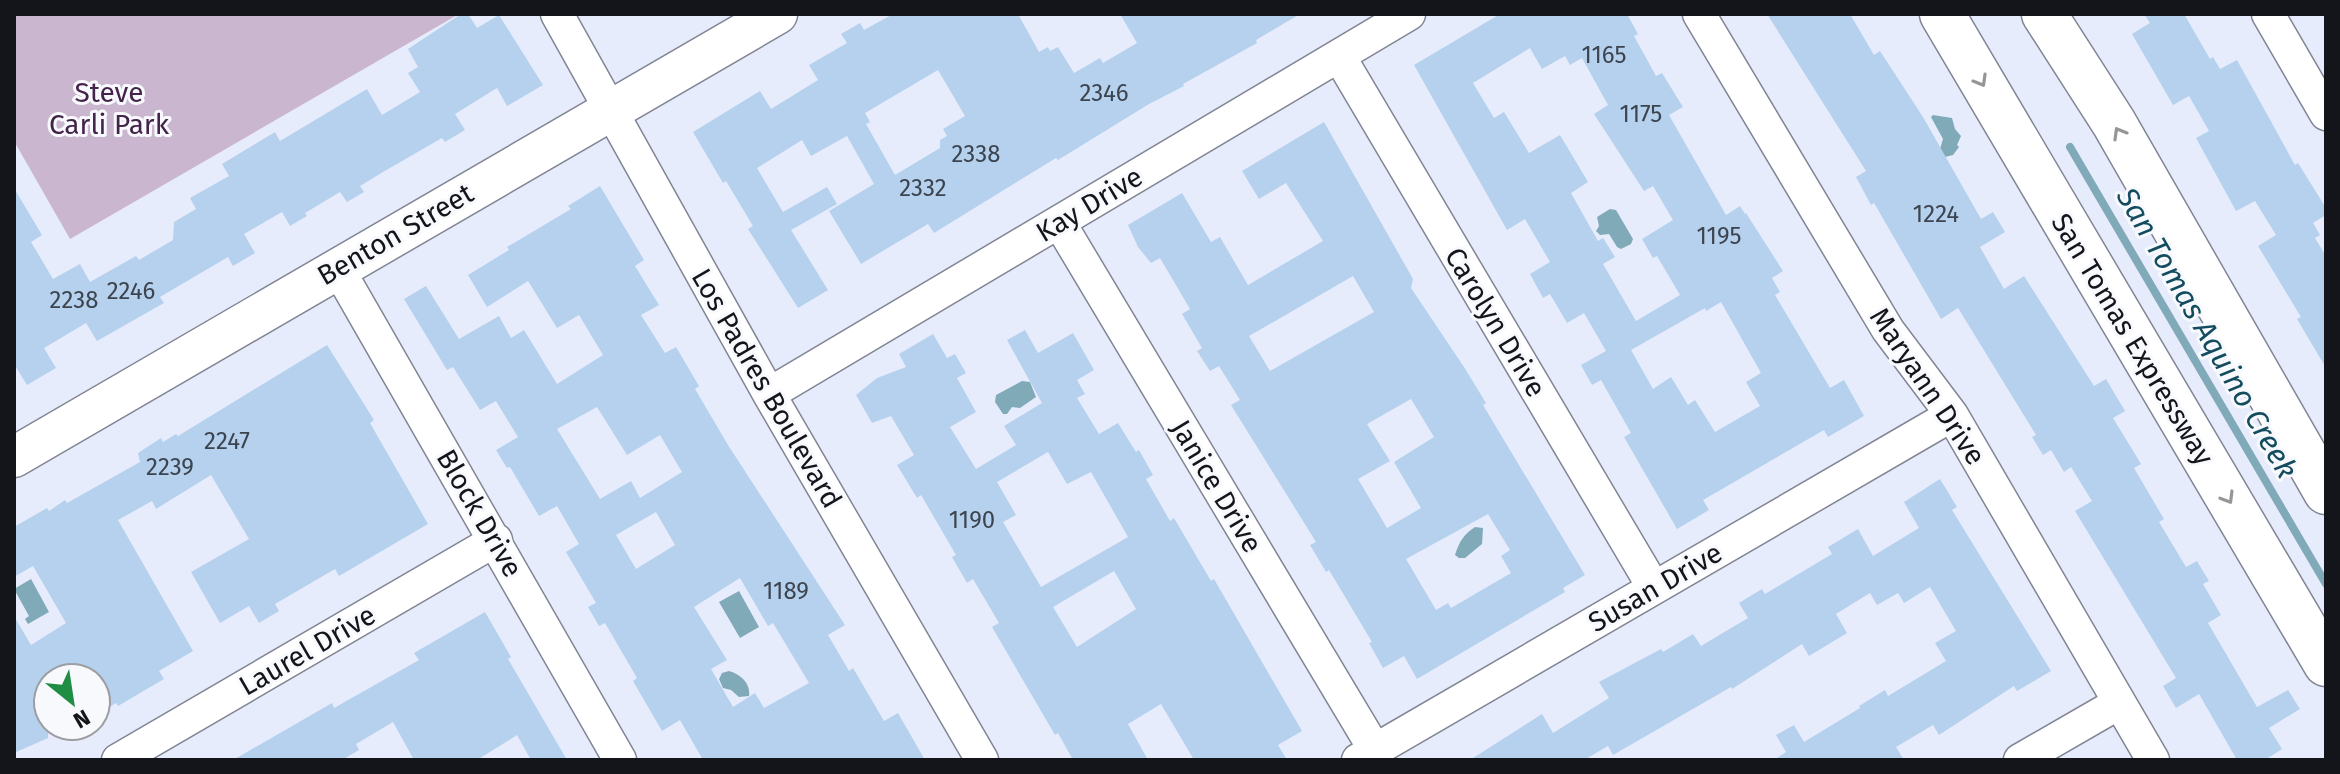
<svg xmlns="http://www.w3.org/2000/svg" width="2340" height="774" viewBox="0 0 2340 774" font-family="'Fira Sans',sans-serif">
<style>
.green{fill:#cab6ce}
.water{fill:#81aab9}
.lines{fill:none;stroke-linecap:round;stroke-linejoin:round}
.stream{stroke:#81aab9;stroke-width:8}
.building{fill:#b5d1ed;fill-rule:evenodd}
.minor-casing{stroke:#818594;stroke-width:35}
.major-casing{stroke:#818594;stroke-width:43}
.highway-casing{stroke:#818594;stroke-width:47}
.minor{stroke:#fff;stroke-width:32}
.major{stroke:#fff;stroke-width:40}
.highway{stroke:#fff;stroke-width:44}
.oneway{stroke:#959698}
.labels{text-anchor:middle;stroke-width:6;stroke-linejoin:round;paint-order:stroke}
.number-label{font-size:24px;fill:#3c444f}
.park-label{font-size:28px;fill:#44234a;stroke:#f8f9fd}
.street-label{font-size:28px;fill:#13151a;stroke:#f8f9fd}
.water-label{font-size:30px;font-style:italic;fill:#134c5e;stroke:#f8f9fd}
</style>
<rect width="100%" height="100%" fill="#e7ecfc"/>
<path class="green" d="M14,14H459L70,239L14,141Z"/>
<path class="water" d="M1933,115L1952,118L1955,129L1961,136L1957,145L1959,147L1953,155L1945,157L1940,149L1943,139L1931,117Z
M1610,209L1616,210L1633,239L1631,244L1621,249L1617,247L1609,234L1600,235L1596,231L1599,226L1597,217Z
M1022,381L1030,382L1036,397L1020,408L1012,407L1007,414H1003L995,402L996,395Z
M1475,527L1483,528L1482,544L1465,558H1459L1455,555C1459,542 1464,534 1475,527Z
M31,579L49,612L28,624L25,619L29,616L14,589Z
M739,591L759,627L740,638L719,602Z
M729,671C740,674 751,683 749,696L739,697L731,690L723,688L719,679L722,673Z"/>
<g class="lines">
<path class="stream" d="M2070,147L2326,584"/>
</g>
<path class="building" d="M461,14H468L477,28L499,15L543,85L507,106L497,88L455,114L465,130L445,142L442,138L383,172L360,186L364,192L347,202L340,192L305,213L307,216L290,226L282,212L244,234L255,253L233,266L228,257L160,297L164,303L97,341L86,323L44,348L56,368L27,385L14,364V188L42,235L31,242L53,279L80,264L90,282L136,256L139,260L173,240L174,222L196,209L190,198L229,176L222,164L275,132L280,141L367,89L382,115L420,92L408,73L418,67L408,49Z
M893,14H1018L1039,52L1048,47L1050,51L1058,47L1074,73L1100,58L1103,63L1137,43L1120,14H1300L1256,40L1257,43L1183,84L1184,86L1149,104L1058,160L1056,158L934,233L928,224L861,264L829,211L874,184L847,136L811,156L802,140L757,168L783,212L827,187L837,204L791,230L828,290L798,308L748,229L753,226L726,181L723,183L693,132L760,91L771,109L818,80L809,65L847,43L841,34L860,23L864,30ZM938,70L965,116L943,129L947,136L940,140V148L895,175L866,124L870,122L865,113Z
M1500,14H1627L1638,34L1634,36L1656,76L1662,73L1683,107L1669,115L1726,215L1740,206L1745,214L1746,213L1783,271L1772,278L1780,292L1775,295L1830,388L1844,380L1864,416L1828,437L1824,430L1703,500L1709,510L1677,529L1624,437L1631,433L1601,380L1592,385L1581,365L1606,351L1584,313L1567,323L1550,294L1543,298L1530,274L1550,262L1525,219L1507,230L1414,65ZM1530,48L1542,69L1565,56L1570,65L1582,58L1608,105L1594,114L1644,191L1653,186L1673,220L1642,239L1653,258L1657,256L1680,295L1636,321L1603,264L1615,257L1603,238L1598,241L1571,193L1588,182L1560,135L1529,153L1504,112L1494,118L1473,83ZM1721,302L1761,373L1746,382L1760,406L1715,432L1695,400L1688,405L1671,377L1653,389L1631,350L1705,308L1706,311Z
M1767,14H1850L1874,55L1880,51L1923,117L1981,219L1993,212L2005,232L1980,247L2004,289L2024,276L2094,386L2106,379L2125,411L2113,418L2141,464L2134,468L2164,519L2159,522L2186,567L2197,561L2209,581L2203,584L2221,615L2208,623L2257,707L2288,690L2300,709L2269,728L2282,749L2265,760H2237L2199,694L2176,708L2163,686L2176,678L2075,511L2092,501L2071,467L2064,472L2051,450L2043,455L2032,437L2036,435L1958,308L1941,319L1874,203L1871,205L1856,177L1866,171Z
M2144,14H2184L2210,59L2213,57L2220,69L2237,60L2295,165L2298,163L2326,208V215L2313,223L2320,235L2315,238L2326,256V368L2297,319L2301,317L2258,246L2276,235L2255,201L2236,211L2196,138L2209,131L2189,96L2173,105L2132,34L2150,23Z
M1324,122L1413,279L1411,288L1464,367L1486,403L1483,405L1585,575L1563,588L1565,592L1417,679L1404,656L1383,668L1369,643L1372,642L1329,570L1326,572L1310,545L1316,542L1231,405L1240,400L1219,366L1210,371L1197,351L1202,348L1182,314L1190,309L1160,258L1151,263L1138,247L1128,225L1182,193L1211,242L1220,237L1248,285L1323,241L1286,183L1259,199L1242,171ZM1353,276L1374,312L1270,371L1249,336ZM1411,399L1434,437L1394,462L1421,508L1387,528L1358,479L1390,461L1367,424ZM1488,514L1510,550L1501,556L1511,573L1451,608L1448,603L1436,610L1406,559Z
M600,186L644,260L635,266L659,305L641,315L665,353L676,347L699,386L695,389L728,445L845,625L828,635L849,671L853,668L884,721L898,713L925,760H703L680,720L662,731L633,681L637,678L605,623L599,626L588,607L596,603L566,552L579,544L557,506L539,516L510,467L507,468L496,450L518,437L496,401L480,410L453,367L447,370L404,299L426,286L459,339L499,316L511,338L524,330L557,384L603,355L579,315L557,328L528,281L487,307L468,275L509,250L507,247L571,209L568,206ZM597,407L627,455L660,435L682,472L640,498L631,481L600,499L557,429ZM656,512L675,545L636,569L616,535ZM740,578L768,626L773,623L809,683L764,708L755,693L733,707L711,669L727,660L694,607Z
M1025,330L1038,353L1073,333L1094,370L1077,380L1085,394L1077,398L1099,434L1118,423L1136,452L1139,450L1153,475L1146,479L1170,521L1174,518L1211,581L1214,579L1302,731L1278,745L1287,760H1194L1161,704L1128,724L1148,760H1073L1058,733L1055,735L992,627L999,623L973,579L967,583L952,557L956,555L921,495L917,498L897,465L914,455L891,416L872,423L856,395L877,378L906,367L899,354L933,334L947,358L955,354L966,373L957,378L976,412L950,427L976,469L1016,445L1004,426L1042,403L1007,340ZM1048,452L1067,484L1091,472L1128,537L1041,587L1003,522L1016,515L997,482ZM1114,571L1136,609L1077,647L1053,607Z
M327,345L374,420L370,423L428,524L339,576L335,569L275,604L279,611L259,623L249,606L220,623L191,572L249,539L211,475L156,509L152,501L118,520L193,651L159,671L164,679L118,706L116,703L96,715V678H48V738L14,753V616L31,645L66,623L33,566L14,577V527L47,508L49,511L65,500L67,503L140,462L138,453L161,438L163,442L176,434L178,436Z
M1940,479L1957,507L1952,510L2051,671L2017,691L2014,686L1939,735L1933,725L1896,747L1904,760H1774L1786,752L1776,735L1794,725L1804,742L1860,708L1859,706L1885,690L1888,696L1946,661L1935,643L1956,631L1930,587L1904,603L1898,593L1877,605L1870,593L1836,614L1847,633L1809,656L1802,644L1732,689L1731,687L1613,755L1608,746L1584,760H1470L1542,714L1553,733L1609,698L1599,682L1661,649L1663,652L1693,634L1701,646L1748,618L1739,603L1762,589L1765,594L1832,554L1828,547L1858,529L1873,556L1919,528L1904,502Z
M485,612L511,657L508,659L567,760H531L517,735L477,760H414L393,722L356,744L359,750L342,760H233L332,703L334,708L419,660L414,653Z"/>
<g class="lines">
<defs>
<path id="minor" d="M557,14L769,394L982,760
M1699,14L1888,330L1952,415L2153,760
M2268,14L2326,114
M1339,56L1654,588
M1059,222L1375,750
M337,267L620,760
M769,394L1409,14
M118,760L496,540
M1358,760L1952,415
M2020,760L2119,703"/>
<path id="major" d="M14,457L777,14"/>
<path id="highway" d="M1942,14L2326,664
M2044,14L2114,123L2326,492"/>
</defs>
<use href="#minor" class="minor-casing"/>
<use href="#major" class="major-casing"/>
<use href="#highway" class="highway-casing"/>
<use href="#minor" class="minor"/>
<use href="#major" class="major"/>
<use href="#highway" class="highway"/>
</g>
<defs><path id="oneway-chevron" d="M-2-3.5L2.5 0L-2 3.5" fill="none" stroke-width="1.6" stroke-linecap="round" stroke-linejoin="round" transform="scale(2)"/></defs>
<g class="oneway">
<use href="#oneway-chevron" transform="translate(1981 81) rotate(60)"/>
<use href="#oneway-chevron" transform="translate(2119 133) rotate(-120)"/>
<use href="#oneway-chevron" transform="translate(2228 498) rotate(59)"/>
</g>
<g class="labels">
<g class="number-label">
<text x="1604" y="63">1165</text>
<text x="1104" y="101">2346</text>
<text x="1641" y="122">1175</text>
<text x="976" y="162">2338</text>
<text x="923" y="196">2332</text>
<text x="1936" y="222">1224</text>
<text x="1719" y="244">1195</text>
<text x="131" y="299">2246</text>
<text x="74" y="308">2238</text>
<text x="227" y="449">2247</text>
<text x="170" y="475">2239</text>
<text x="972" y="528">1190</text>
<text x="786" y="599">1189</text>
</g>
<g class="park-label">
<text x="109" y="102">Steve<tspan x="109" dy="32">Carli Park</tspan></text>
</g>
<g class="street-label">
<text transform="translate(1089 204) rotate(-31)" y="10">Kay Drive</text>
<text transform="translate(395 234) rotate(-30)" y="10">Benton Street</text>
<text transform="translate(1496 322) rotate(59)" y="10">Carolyn Drive</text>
<text transform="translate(2133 339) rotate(59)" y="10">San Tomas Expressway</text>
<text transform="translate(1928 386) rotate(56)" y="10">Maryann Drive</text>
<text transform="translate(767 388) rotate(60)" y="10">Los Padres Boulevard</text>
<text transform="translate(1217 486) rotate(59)" y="10">Janice Drive</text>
<text transform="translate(480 513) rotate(60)" y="10">Block Drive</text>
<text transform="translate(1655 587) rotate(-30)" y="10">Susan Drive</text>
<text transform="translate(307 650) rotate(-30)" y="10">Laurel Drive</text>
</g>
<g class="water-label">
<text transform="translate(2207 333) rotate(60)" y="10">San Tomas Aquino Creek</text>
</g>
</g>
<rect width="2340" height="774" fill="none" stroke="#13151a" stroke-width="32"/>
<g transform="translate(72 702) rotate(150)"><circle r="38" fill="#f8f9fd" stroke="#9c9ea2" stroke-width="2"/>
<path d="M0-6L14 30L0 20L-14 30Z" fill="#208d45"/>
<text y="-12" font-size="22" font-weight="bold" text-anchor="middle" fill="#13151a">N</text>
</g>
</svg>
